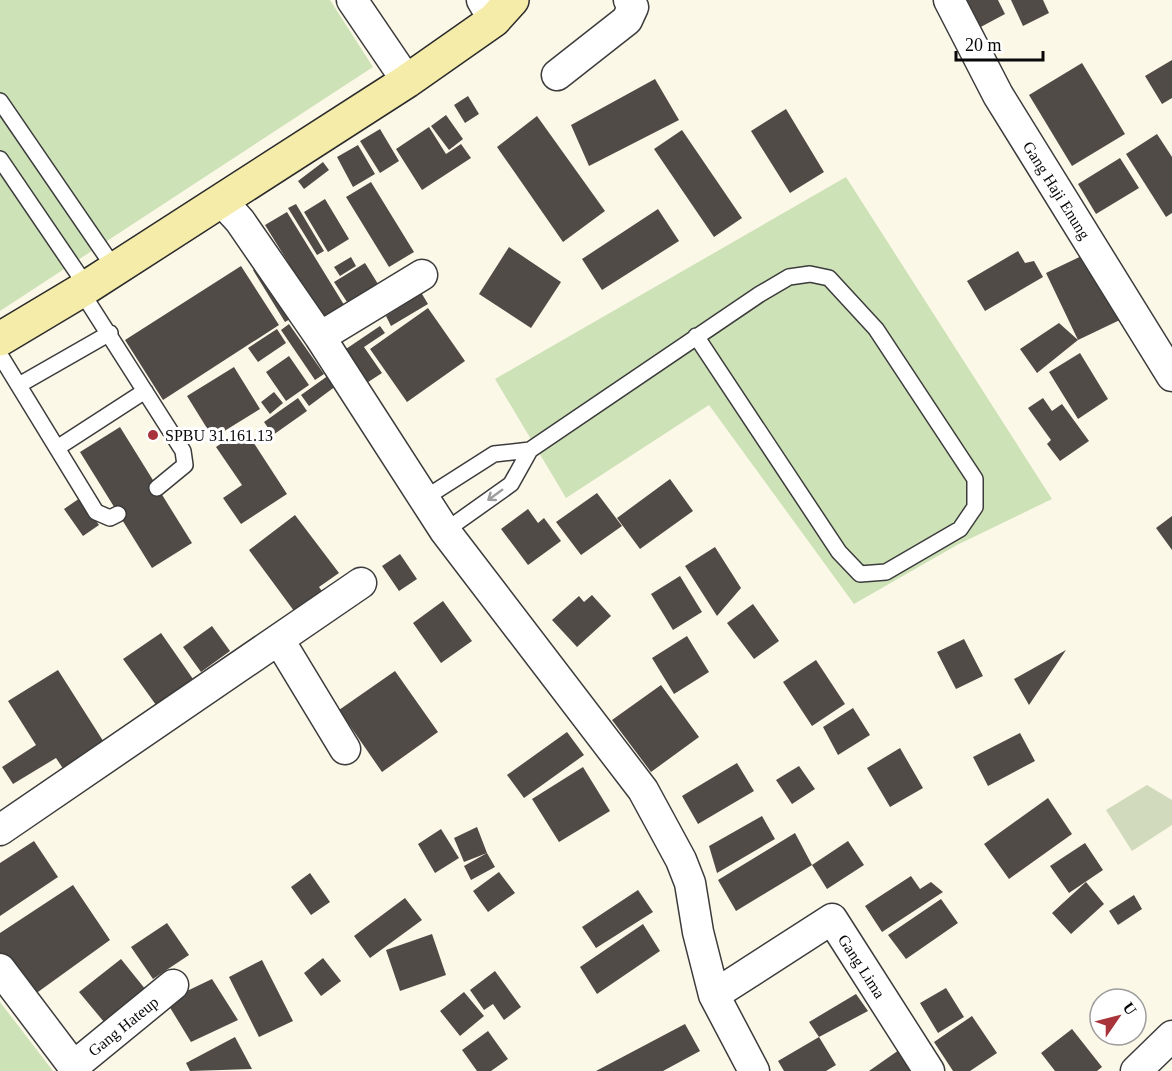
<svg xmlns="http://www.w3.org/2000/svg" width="1172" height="1071" viewBox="0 0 1172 1071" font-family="Georgia,serif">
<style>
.green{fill:#cee2b7}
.cemetery{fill:#d1dabd}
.building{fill:#514b47}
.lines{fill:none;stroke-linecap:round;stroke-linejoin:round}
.lane-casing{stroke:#3c3c3c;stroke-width:18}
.street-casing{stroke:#3c3c3c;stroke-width:33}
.secondary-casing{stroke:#2b2b2b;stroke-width:36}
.lane{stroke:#fff;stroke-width:15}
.street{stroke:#fff;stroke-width:30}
.secondary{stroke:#f5ecaa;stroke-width:33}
.oneway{stroke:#9d9d9d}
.poi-dot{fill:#a8333a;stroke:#fff;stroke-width:2}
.labels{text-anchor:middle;stroke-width:6;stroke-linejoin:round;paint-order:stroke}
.street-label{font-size:16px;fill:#090909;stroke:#fff}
.poi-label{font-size:16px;fill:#090909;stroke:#fff;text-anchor:start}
</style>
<rect width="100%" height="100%" fill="#fcf8e8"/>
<path class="green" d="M0,0H330L373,67L0,311Z
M846,177L1052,499L957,545L854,604L709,405L566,498L495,379Z
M0,1002L53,1071H0Z"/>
<path class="cemetery" d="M1147,785L1172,800V825L1132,851L1106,810Z"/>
<path class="building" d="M962,0H998L1005,14L977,29Z
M1011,0H1043L1049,13L1023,26Z
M1172,60V98L1162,104L1145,76Z
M1082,63L1125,134L1072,166L1029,95Z
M655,79L679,120L589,166L571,125Z
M468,96L479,114L465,123L454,105Z
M786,109L824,172L790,193L751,131Z
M446,115L463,139L449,150L431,126Z
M537,116L605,211L563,242L497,147Z
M429,127L446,154L461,144L471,158L422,190L396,149Z
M380,129L399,161L380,173L360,141Z
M682,130L742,218L714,237L654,149Z
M1157,134L1172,157V213L1166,217L1126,154Z
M358,145L375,174L353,187L337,157Z
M1120,158L1139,188L1096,214L1078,184Z
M323,162L329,170L304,189L298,181Z
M371,182L414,252L389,267L346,197Z
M325,199L349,239L328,252L304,212Z
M296,204L324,251L317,255L288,208Z
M658,209L679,241L602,290L582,259Z
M287,212L346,308L325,322L265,225Z
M509,247L561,282L531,328L479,294Z
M1018,251L1025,263L1034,261L1043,277L985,311L967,281Z
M1092,251L1124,318L1078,340L1046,273Z
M351,257L356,266L340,276L334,267Z
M264,263L297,315L285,322L253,270Z
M365,263L378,284L347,302L334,282Z
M241,266L279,325L163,400L125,340Z
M416,284L428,304L391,326L386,316L403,305L397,295Z
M428,308L465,361L407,402L370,349Z
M1059,323L1078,340L1037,373L1020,349Z
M289,324L324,374L315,380L281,330Z
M380,326L385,333L364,347L382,373L362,386L340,353Z
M277,329L286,343L258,362L248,348Z
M1080,353L1108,399L1078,419L1049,372Z
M289,356L309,385L286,401L266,372Z
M234,367L260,409L213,438L187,396Z
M336,370L344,380L309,406L301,395Z
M274,392L283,403L270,414L261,402Z
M298,398L307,411L273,435L264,422Z
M1043,398L1052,411L1062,404L1089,441L1060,461L1047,444L1051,440L1028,408Z
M120,427L192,543L152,568L80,452Z
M244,428L287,494L241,524L223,498L242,485L216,447Z
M670,479L693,511L640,549L617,518Z
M597,493L622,526L581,555L556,522Z
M80,498L99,525L83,536L64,509Z
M528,509L538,523L544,518L561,541L528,565L501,529Z
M295,515L339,573L319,587L324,594L297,615L249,550Z
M1172,516V550L1156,528Z
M715,547L741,588L717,616L685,566Z
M400,554L417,579L399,591L382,566Z
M680,576L702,612L673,630L651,594Z
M592,595L611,616L577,647L552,620L579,596L584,602Z
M443,601L472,641L441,663L413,623Z
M753,604L779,641L754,659L727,623Z
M212,626L230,651L201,672L183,647Z
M161,633L193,679L156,705L123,659Z
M687,636L709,672L674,694L652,658Z
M964,639L983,676L956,689L937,652Z
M1066,650L1029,705L1014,679Z
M816,660L845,704L812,726L783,682Z
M58,670L107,747L66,773L56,758L13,784L2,767L36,745L8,701Z
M395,671L438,732L382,772L339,710Z
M661,685L699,737L651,772L612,720Z
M853,708L870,735L838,755L823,727Z
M567,732L584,755L524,798L507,775Z
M1020,733L1035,761L988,786L973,757Z
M900,748L923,788L890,807L867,768Z
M737,763L754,791L698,824L682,796Z
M799,766L815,789L792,804L776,780Z
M583,767L610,811L559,842L532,799Z
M1048,798L1072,834L1009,879L984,844Z
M762,816L775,839L717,873L709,846Z
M477,827L487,853L464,862L454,838Z
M441,829L459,858L435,873L418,844Z
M795,833L812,865L736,911L718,880Z
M34,841L58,877L0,916V863Z
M848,841L864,865L827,889L812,865Z
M1085,843L1103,870L1069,893L1050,866Z
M487,853L495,867L471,880L464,866Z
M499,872L515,893L488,912L473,891Z
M310,873L330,902L311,915L291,887Z
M911,876L920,889L931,882L943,892L882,932L865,906Z
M1086,882L1104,904L1071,934L1052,913Z
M73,885L110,940L31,997L0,963V933Z
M638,890L653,912L596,948L582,927Z
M1134,895L1142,909L1118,925L1109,911Z
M405,898L422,920L370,958L354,936Z
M941,899L958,923L906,959L888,935Z
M167,923L189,955L153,979L131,947Z
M643,924L660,951L597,994L580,967Z
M432,934L446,975L400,991L386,950Z
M323,958L341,981L321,996L304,973Z
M121,959L150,995L109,1028L79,992Z
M262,960L293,1021L259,1037L229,977Z
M495,971L521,1007L504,1020L493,1004L484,1010L470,990Z
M212,979L238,1020L191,1042L166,1001Z
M946,988L964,1017L938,1033L920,1003Z
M464,992L484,1016L460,1036L440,1011Z
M856,994L868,1011L819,1037L809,1022Z
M972,1016L997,1053L970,1071H953L934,1042Z
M685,1024L700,1051L663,1071H596Z
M1072,1029L1102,1067L1097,1071H1055L1041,1053Z
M488,1031L508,1059L491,1071H477L462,1050Z
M235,1037L252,1069L190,1071L186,1063Z
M819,1037L836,1065L826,1071H784L778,1061Z
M899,1050L914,1071H869Z"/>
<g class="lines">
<defs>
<path id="lane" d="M0,101L115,269
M0,159L87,287
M81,291L183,451L185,465L157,488
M0,355L96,512L110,518L118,514
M19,385L110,333
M57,448L145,391
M425,498L494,454L530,450
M445,531L511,484L530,450L760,294L789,277L810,274L829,278L876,329L975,479V507L960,529L886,572L860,574L839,552L696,336"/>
<path id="street" d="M352,0L407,81
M482,0L494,20
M949,0L998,95L1172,376
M557,75L627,20L633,7L629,0
M221,200L240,221L320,337L445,531L643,790L681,860L690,883L698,932L714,995L754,1071
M320,337L422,275
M279,640L345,749
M0,830L361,583
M0,969L77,1071
M714,995L832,919L929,1071
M74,1066L173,985
M1136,1071L1172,1036"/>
<path id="secondary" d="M0,339L87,287L407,81L494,20L512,0"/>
</defs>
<use href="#lane" class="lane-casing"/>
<use href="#street" class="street-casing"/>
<use href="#secondary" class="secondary-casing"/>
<use href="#lane" class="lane"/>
<use href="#street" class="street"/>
<use href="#secondary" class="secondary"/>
</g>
<defs><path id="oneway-shaft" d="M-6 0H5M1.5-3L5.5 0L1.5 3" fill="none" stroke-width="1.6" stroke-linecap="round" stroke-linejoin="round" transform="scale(1.5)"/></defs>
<use class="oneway" href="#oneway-shaft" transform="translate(495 495) rotate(144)"/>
<circle class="poi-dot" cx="153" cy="435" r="6"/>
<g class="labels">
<g class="street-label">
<text transform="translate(1057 190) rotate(58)" y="6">Gang Haji Enung</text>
<text transform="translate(862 966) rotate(57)" y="6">Gang Lima</text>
<text transform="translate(123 1026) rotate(-39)" y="6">Gang Hateup</text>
</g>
<g class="poi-label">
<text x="165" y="441">SPBU 31.161.13</text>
</g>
</g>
<g transform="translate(1118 1017) rotate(55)"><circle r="28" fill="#ffffff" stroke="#9d9d9d" stroke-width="1.5"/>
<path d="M0-4.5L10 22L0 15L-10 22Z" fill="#a8333a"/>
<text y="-9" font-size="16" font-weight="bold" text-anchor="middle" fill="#090909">U</text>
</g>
<path d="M956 51v9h87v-9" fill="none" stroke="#090909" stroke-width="3"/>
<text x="965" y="51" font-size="18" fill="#090909" stroke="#ffffff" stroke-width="4.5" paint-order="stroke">20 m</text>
</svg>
